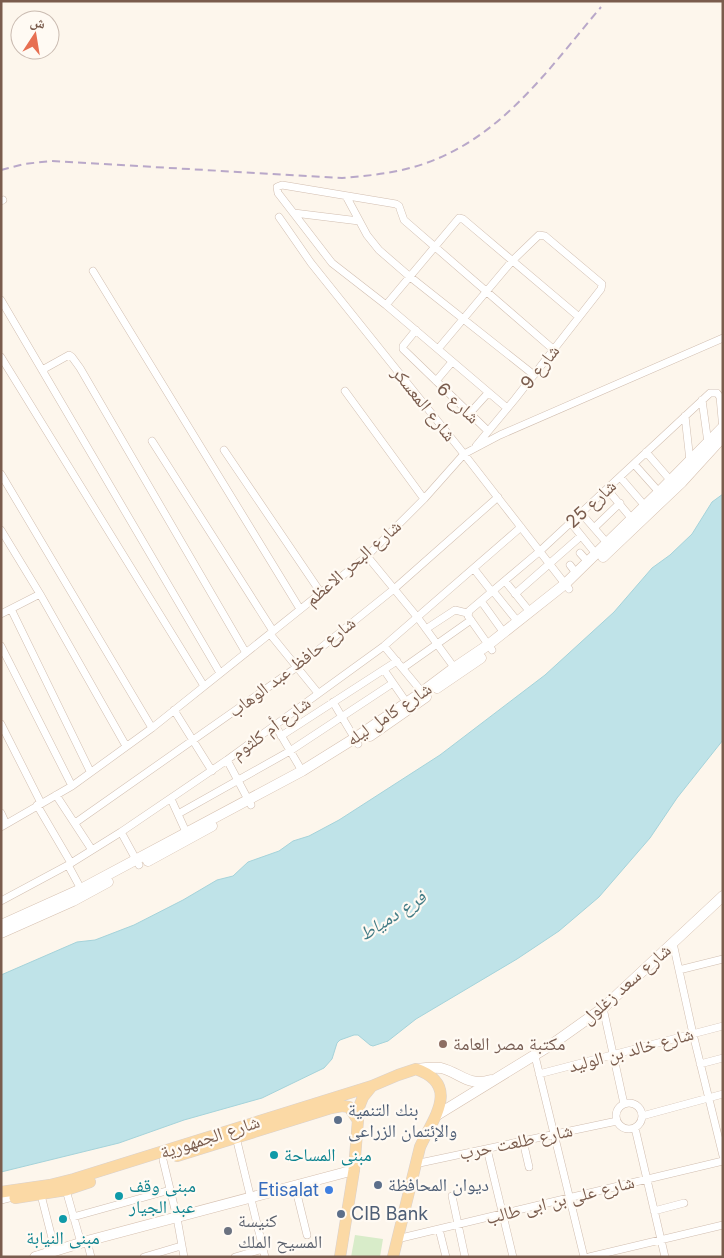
<svg xmlns="http://www.w3.org/2000/svg" width="724" height="1258" viewBox="0 0 724 1258" font-family="Inter,'Noto Naskh Arabic',sans-serif">
<style>
.green{fill:#d8ecc9}
.water{fill:#bfe3e8;stroke:#a5d3da}
.lines{fill:none;stroke-linecap:round;stroke-linejoin:round}
.street-casing{stroke:#d1beb0;stroke-width:8}
.secondary-casing{stroke:#d6c0b0;stroke-width:11}
.primary-casing{stroke:#dad1cd;stroke-width:12}
.street{stroke:#fff;stroke-width:7}
.secondary{stroke:#fff;stroke-width:10}
.primary{stroke:#fbd9a5;stroke-width:11}
.rail{stroke:#b9a8c9;stroke-width:2;stroke-dasharray:8 5;stroke-linecap:butt}
.education-dot{fill:#8d6e63;stroke:#fffaf3;stroke-width:2}
.service-dot{fill:#5c6f8a;stroke:#fffaf3;stroke-width:2}
.culture-dot{fill:#0f9aa8;stroke:#fffaf3;stroke-width:2}
.shop-dot{fill:#3f7fe0;stroke:#fffaf3;stroke-width:2}
.worship-dot{fill:#6b7280;stroke:#fffaf3;stroke-width:2}
.labels{text-anchor:middle;stroke-width:4.5;stroke-linejoin:round;paint-order:stroke}
.street-label{font-size:18px;fill:#7a5c4d;stroke:#fffaf3}
.education-label{font-size:18px;fill:#785e54;stroke:#fffaf3;text-anchor:start}
.service-label{font-size:18px;fill:#4e5e75;stroke:#fffaf3;text-anchor:start}
.culture-label{font-size:18px;fill:#0d838f;stroke:#fffaf3;text-anchor:start}
.shop-label{font-size:18px;fill:#366cbe;stroke:#fffaf3;text-anchor:end}
.worship-label{font-size:18px;fill:#5b616d;stroke:#fffaf3;text-anchor:start}
.water-label{font-size:19px;font-style:italic;fill:#437c86;stroke:#fffaf3}
</style>
<rect width="100%" height="100%" fill="#fdf6ec"/>
<path class="green" d="M355,1235L383,1239L380,1257H351Z"/>
<path class="water" d="M723,494V740L677,798L650,838L599,897L559,931L517,959L416,1019L388,1041L373,1046L370,1045L358,1035H354L340,1040L337,1043L332,1059L324,1068L262,1098L184,1120L119,1143L1,1172V975L77,942L95,940L134,925L183,900L217,880L233,876L248,862L279,851L293,841L309,836L339,820L440,755L545,675L614,612L652,568L670,555L692,534L712,502Z"/>
<g class="lines">
<defs>
<path id="street" d="M346,196L367,235L379,250L409,276L534,375
M1,201L3,200
M294,213L359,221
M279,217L311,263L464,454L569,589
M93,271L300,609
M1,300L220,673
M386,305L459,218L463,219L579,317
M416,330L403,346V349L488,431
M438,349L512,261L539,235L545,236L602,284L601,289L515,399L476,446
M1,357L204,686
M42,370L69,355L72,357L80,368L246,653
M436,381L452,362
M345,391L424,499
M702,400L708,443
M507,408L386,305L332,263L278,193L277,187L282,185L396,204L399,206L404,220L554,350
M469,414L488,393
M685,416L690,461
M152,441L273,631
M224,450L321,593
M646,452L671,481
M634,464L659,492
M1,474L152,728
M620,477L645,506
M607,489L632,519
M581,513L607,543
M571,523L596,554
M594,528L620,503
M1,530L40,594L126,746
M580,553L588,562
M367,556L418,618L456,670
M570,565L576,573
M474,569L492,592
M505,581L530,612
M493,591L518,622
M515,594L581,536
M481,601L504,633
M11,609L90,771
M1,614L40,594
M426,629L455,610L467,613
M270,634L318,693
M1,646L72,786
M384,646L422,692
M492,650L468,616L469,611L540,551L710,393H717L720,397L723,430
M403,668L471,620
M384,670L409,706
M333,702L358,744
M174,710L212,771
M1,724L41,803
M275,725L302,771
M281,736L397,661
M227,760L251,805
M56,795L92,850
M171,799L186,832
M37,805L71,863
M1,813L6,824
M178,814L290,751L393,683
M75,823L297,667L394,589L498,497
M1,827L72,786L152,728L367,556L424,499L464,454L500,435L723,338
M121,832L139,865
M68,865L81,889
M1,901L68,865L121,832L227,760L384,646L521,527
M673,943L693,1034L723,1156
M679,970L723,959
M603,1008L624,1104
M535,1056L584,1257
M700,1064L723,1058
M539,1074L723,1026
M616 1116a13 13 0 1 1 26 0a13 13 0 1 1-26 0Z
M642,1116L723,1094
M635,1128L665,1257
M236,1137L265,1257
M523,1141L529,1167
M487,1149L513,1257
M163,1160L177,1218L184,1257
M415,1164L617,1121
M295,1186L307,1235
M66,1190L81,1243
M41,1195L55,1250
M452,1196L465,1257
M1,1200L9,1198
M654,1211L684,1203
M73,1217L170,1190
M439,1229L446,1257
M397,1239L723,1161
M87,1241L91,1257
M144,1257L181,1246
M235,1257L263,1249
M589,1257L723,1225"/>
<path id="secondary" d="M603,557L682,482L723,437
M437,688L481,658
M370,736L426,697
M148,861L212,826
M1,925L81,889L302,771L355,738L422,692L454,668L488,645L565,584L659,492L723,427
M1,933L73,901L108,882
M416,1069C424,1068 432,1067 441,1068C461,1073 468,1087 491,1080
M437,1115L551,1045L603,1008L723,896
M35,1257L87,1241L354,1170"/>
<path id="primary" d="M177,1156L331,1108L342,1106L349,1107L357,1119
M1,1192L50,1185L74,1179L372,1086L398,1075L416,1069C462,1085 432,1120 420,1147L393,1257
M15,1198L66,1190L90,1182
M340,1257L354,1170L359,1107L363,1097L372,1086"/>
</defs>
<use href="#street" class="street-casing"/>
<use href="#secondary" class="secondary-casing"/>
<use href="#primary" class="primary-casing"/>
<use href="#street" class="street"/>
<use href="#secondary" class="secondary"/>
<use href="#primary" class="primary"/>
<path class="rail" d="M1,170L24,164L51,161L342,178C365,176 388,174 410,168C497,145 546,72 601,7"/>
</g>
<circle class="education-dot" cx="443" cy="1044" r="5"/>
<g class="service-dot">
<circle cx="338" cy="1120" r="5"/>
<circle cx="378" cy="1185" r="5"/>
<circle cx="341" cy="1214" r="5"/>
</g>
<g class="culture-dot">
<circle cx="274" cy="1155" r="5"/>
<circle cx="119" cy="1196" r="5"/>
<circle cx="63" cy="1219" r="5"/>
</g>
<circle class="shop-dot" cx="329" cy="1190" r="5"/>
<circle class="worship-dot" cx="228" cy="1231" r="5"/>
<g class="labels">
<g class="street-label">
<text transform="translate(540 367) rotate(-52)" y="6">شارع 9</text>
<text transform="translate(458 403) rotate(43)" y="6">شارع 6</text>
<text transform="translate(424 404) rotate(51)" y="6">شارع المعسكر</text>
<text transform="translate(591 504) rotate(-43)" y="6">شارع 25</text>
<text transform="translate(353 563) rotate(-41)" y="6">شارع البحر الاعظم</text>
<text transform="translate(292 667) rotate(-37)" y="6">شارع حافظ عبد الوهاب</text>
<text transform="translate(389 714) rotate(-34)" y="6">شارع كامل ليله</text>
<text transform="translate(271 728) rotate(-36)" y="6">شارع أم كلثوم</text>
<text transform="translate(626 984) rotate(-41)" y="6">شارع سعد زغلول</text>
<text transform="translate(631 1050) rotate(-15)" y="6">شارع خالد بن الوليد</text>
<text transform="translate(210 1137) rotate(-18)" y="6">شارع الجمهورية</text>
<text transform="translate(516 1142) rotate(-12)" y="6">شارع طلعت حرب</text>
<text transform="translate(560 1200) rotate(-14)" y="6">شارع على بن ابى طالب</text>
</g>
<g class="education-label">
<text x="453" y="1050">مكتبة مصر العامة</text>
</g>
<g class="service-label">
<text x="348" y="1116">بنك التنمية<tspan x="348" dy="21">والإئتمان الزراعى</tspan></text>
<text x="388" y="1191">ديوان المحافظة</text>
<text x="351" y="1220">CIB Bank</text>
</g>
<g class="culture-label">
<text x="284" y="1161">مبنى المساحة</text>
<text x="129" y="1192">مبنى وقف<tspan x="129" dy="21">عبد الجيار</tspan></text>
<text x="63" y="1244" text-anchor="middle">مبنى النيابة</text>
</g>
<g class="shop-label">
<text x="319" y="1196">Etisalat</text>
</g>
<g class="worship-label">
<text x="238" y="1227">كنيسة<tspan x="238" dy="21">المسيح الملك</tspan></text>
</g>
<g class="water-label">
<text transform="translate(392 915) rotate(-33)" y="7">فرع دمياط</text>
</g>
</g>
<rect width="724" height="1258" fill="none" stroke="#7a5c4d" stroke-width="5"/>
<g transform="translate(35 35) rotate(12)"><circle r="24" fill="#fffaf3" stroke="#cabbb1"/>
<path d="M0-4L9 19L0 12L-9 19Z" fill="#e76f51"/>
<text y="-8" font-size="14" font-weight="bold" text-anchor="middle" fill="#7a5c4d">ش</text>
</g>
</svg>
